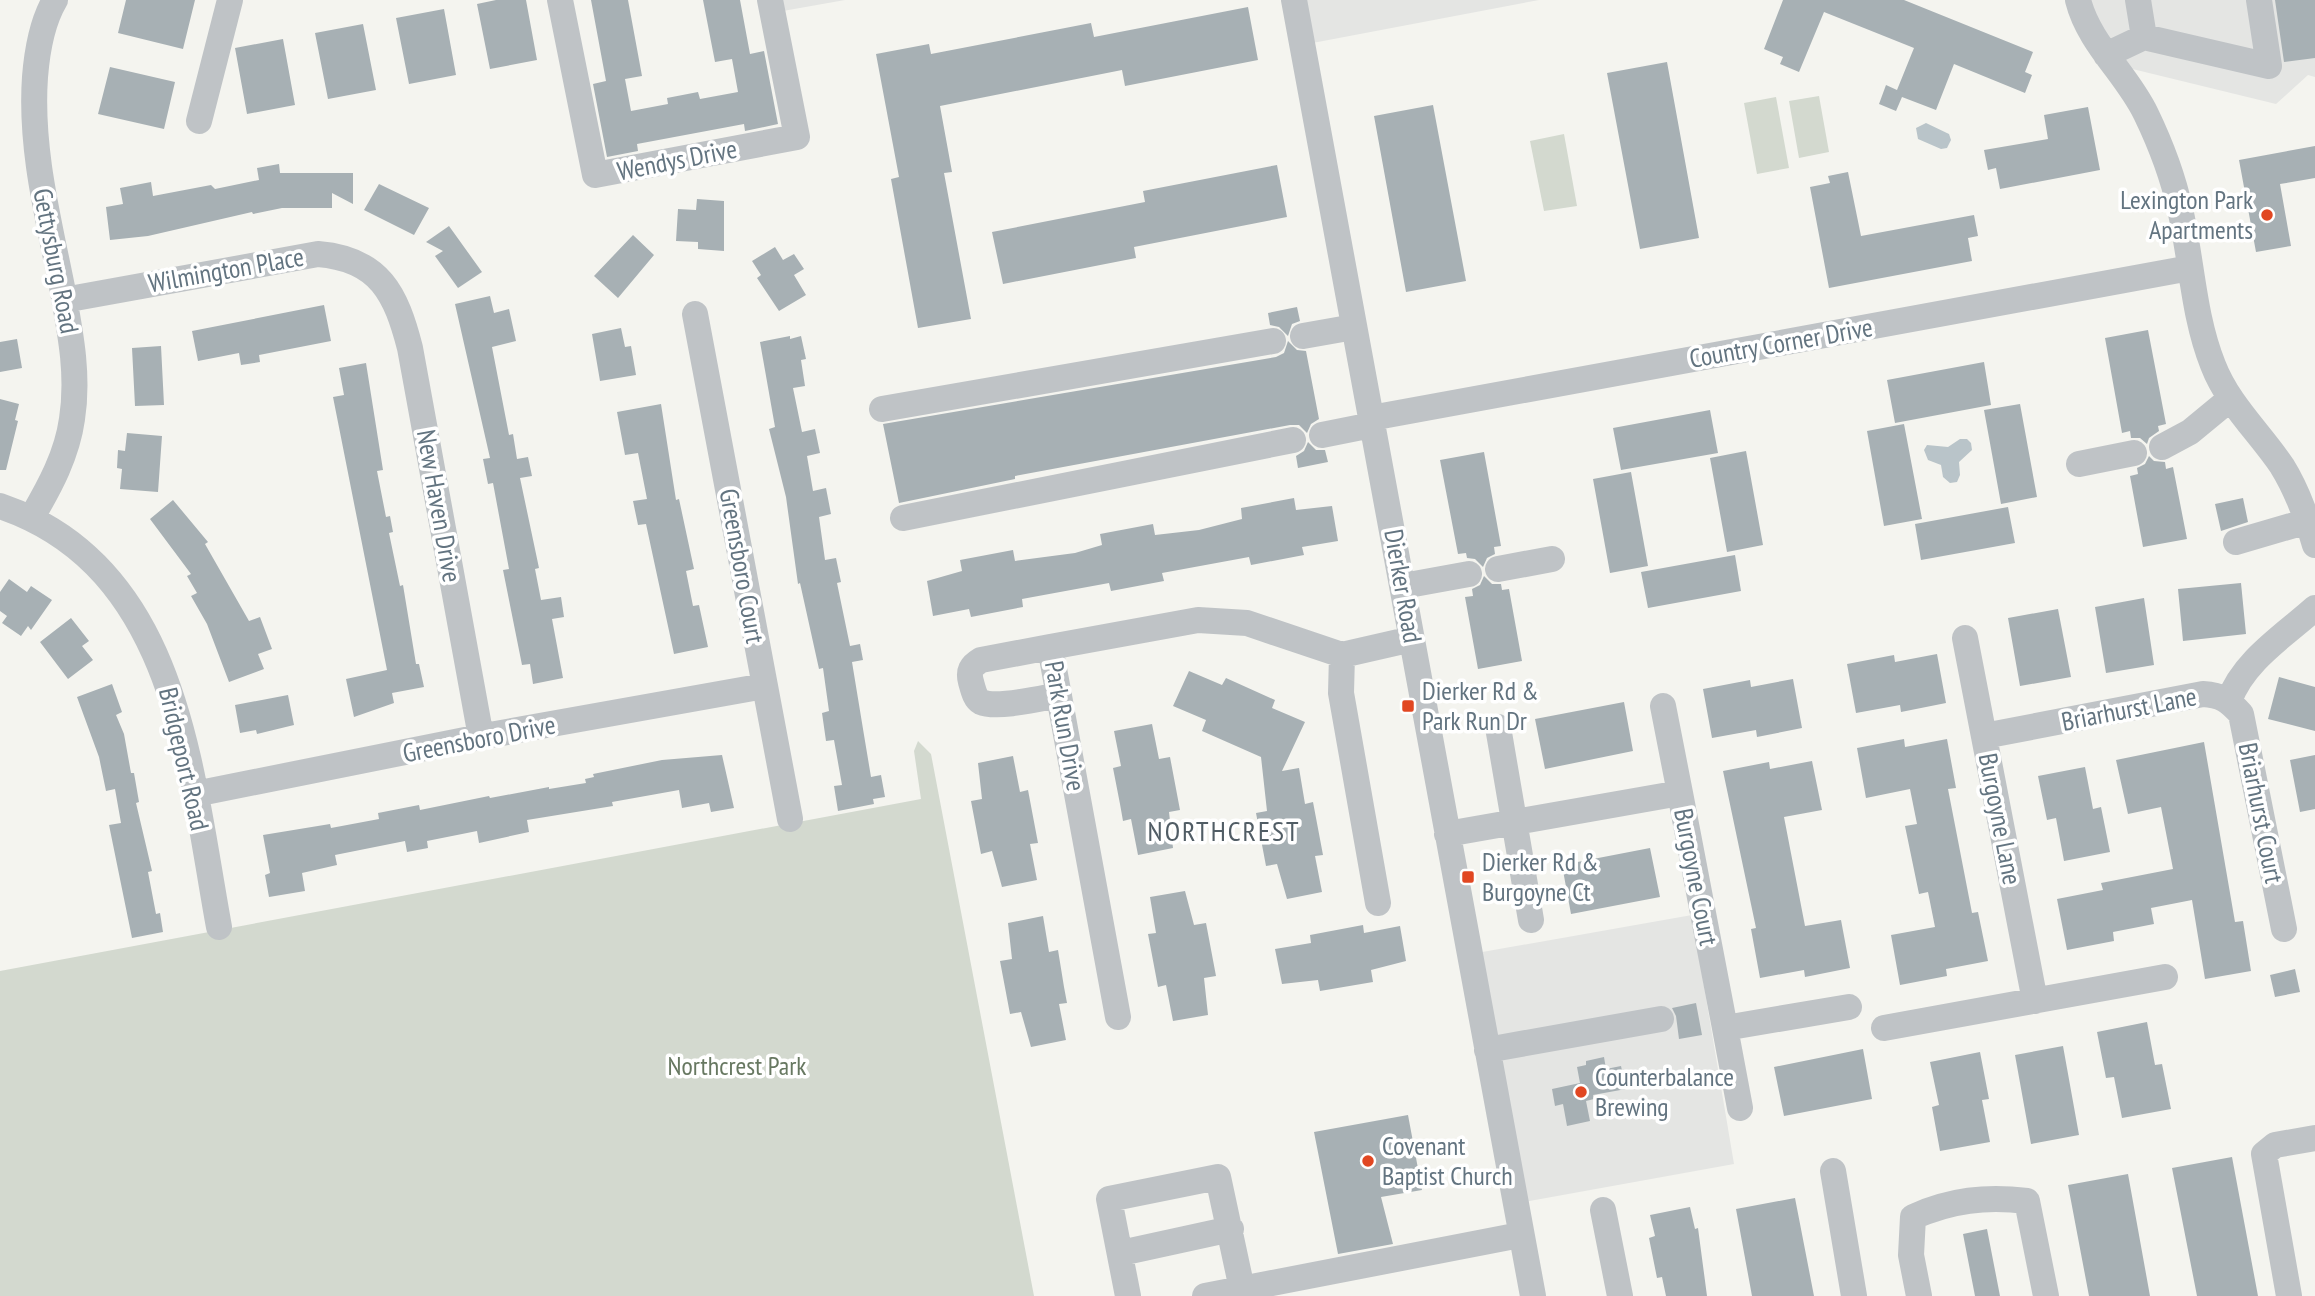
<svg xmlns="http://www.w3.org/2000/svg" width="2315" height="1296" viewBox="0 0 2315 1296" font-family="'PT Sans Narrow',sans-serif">
<style>
.built{fill:#e4e5e3}
.green{fill:#d3d9cf}
.water{fill:#b9c4c9}
.building{fill:#a7b0b4}
.lines{fill:none;stroke-linecap:round;stroke-linejoin:round}
.minor{stroke:#bfc3c6;stroke-width:26}
.poi-dot{fill:#e14722;stroke:#fff;stroke-width:2.5}
.labels{text-anchor:middle;stroke-width:7;stroke-linejoin:round;paint-order:stroke}
.street-label{font-size:26px;fill:#637480;stroke:#fff}
.poi-label{font-size:26px;fill:#637480;stroke:#fff;text-anchor:start}
.park-label{font-size:26px;fill:#677861;stroke:#fff}
.neighbourhood-label{font-size:28px;letter-spacing:2px;fill:#515d65;stroke:#fff}
</style>
<rect width="100%" height="100%" fill="#f4f4ef"/>
<path class="built" d="M781,0H845L783,11Z
M1295,0H1539L1302,45Z
M2078,0H2315V77L2308,75L2276,104L2112,64Z
M1692,915L1734,1164L1519,1203L1471,954Z"/>
<path class="green" d="M1819,96L1829,152L1799,158L1789,101Z
M1776,97L1789,168L1757,174L1744,103Z
M1564,134L1577,206L1544,211L1530,141Z
M918,741L931,754L1034,1296H0V971L921,799L914,751Z"/>
<path class="water" d="M1926,123L1949,134L1951,140L1947,148L1941,149L1918,139L1916,128Z
M1960,439H1967L1971,443L1972,450L1959,462L1960,475L1957,482L1950,483L1943,477L1941,465L1928,460L1924,450L1927,445L1948,447Z"/>
<path class="building" d="M126,0H195L183,49L118,33Z
M496,0H526L537,60L490,69L477,4Z
M591,0H628L642,76L625,79L631,111L668,104L667,98L698,92L700,99L738,92L732,59L715,62L703,0H740L750,54L764,51L778,124L745,131L744,124L637,144L638,151L607,157L593,84L606,81Z
M1783,0H1904L2033,52L2025,72L2032,75L2025,93L1954,64L1936,110L1902,97L1896,111L1879,104L1886,85L1897,90L1914,48L1824,12L1799,72L1780,64L1783,57L1764,49Z
M2275,0H2315V58L2284,62Z
M1248,7L1258,60L1125,86L1122,70L940,106L952,172L944,173L971,319L918,328L891,179L899,177L876,54L929,44L931,54L1091,23L1094,37Z
M444,9L456,75L409,84L396,18Z
M363,24L376,90L328,99L315,33Z
M283,39L295,105L247,114L235,48Z
M1667,62L1699,238L1640,249L1607,73Z
M110,67L175,82L164,129L98,114Z
M1433,105L1466,281L1406,292L1374,116Z
M2088,107L2100,170L2000,189L1996,168L1988,170L1984,150L2048,139L2044,115Z
M2315,146V178L2280,184L2291,246L2256,252L2239,160Z
M279,164L280,173H353V204L332,193V208H282L253,214L252,212L148,236L110,240L106,207L123,204L120,188L151,182L153,196L211,185L215,189L259,180L257,168Z
M1277,165L1287,217L1134,247L1136,258L1003,284L992,232L1145,202L1143,191Z
M1848,172L1861,236L1974,215L1978,236L1968,238L1972,261L1829,288L1810,187L1830,183L1828,176Z
M379,184L429,208L414,235L364,210Z
M697,199L724,201V251L698,249V242L676,241L678,209L696,210Z
M449,226L482,272L458,288L435,256L443,251L426,242Z
M633,235L654,255L618,298L594,276Z
M775,247L783,260L794,254L804,269L794,275L806,295L779,311L757,278L761,275L752,261Z
M490,296L494,313L509,309L516,341L492,347L509,435L513,434L517,459L528,457L532,476L520,478L539,568L535,569L541,600L561,597L564,617L552,619L563,678L533,684L530,664L522,665L503,570L509,569L493,483L488,484L483,459L490,458L455,304Z
M324,305L331,341L259,355L260,362L241,365L239,353L198,361L192,331Z
M1297,307L1300,321L1292,324L1288,336L1279,327L1270,325L1268,313Z
M621,328L625,347L631,346L636,375L600,381L592,334Z
M2148,330L2166,424L2158,426L2159,431L2149,438L2147,444L2140,438H2131L2130,431L2122,433L2105,338Z
M790,336V339L801,336L806,359L801,360L805,386L793,388L802,432L815,429L820,453L807,456L813,491L826,488L831,514L819,517L825,560L836,558L841,582L837,583L850,646L860,644L863,660L852,662L864,735L871,777L881,775L885,797L873,799L874,804L838,811L834,786L842,785L834,740L826,741L822,713L829,711L823,668L819,669L800,583L798,584L786,497L769,429L775,427L760,342Z
M17,339L22,368L0,372V342Z
M1288,341L1297,350L1306,351L1319,419L1311,424L1307,433L1299,425H1290L1015,476V479L899,503L883,424L1276,357L1284,353Z
M161,346L164,405L135,406L132,348Z
M1984,362L1991,405L1895,423L1887,380Z
M366,363L383,470L377,471L386,517L390,516L393,532L389,533L400,586L403,585L416,664H419L424,687L392,693L394,703L354,717L346,679L387,670L333,397L344,395L339,368Z
M0,399L19,404L15,420L18,421L6,470H0Z
M661,404L676,500L679,499L694,569L686,571L693,606L699,605L708,647L674,654L646,524L638,525L633,501L647,499L638,453L625,455L617,412Z
M2020,404L2037,497L2001,504L1984,410Z
M1710,410L1718,453L1621,470L1613,428Z
M1904,424L1922,519L1884,526L1867,431Z
M127,433L162,436L158,492L120,489L122,469L117,468L118,450L125,451Z
M1308,442L1316,450H1325L1328,462L1298,468L1296,456L1304,451Z
M1746,451L1763,545L1727,552L1710,458Z
M1484,452L1501,546L1494,547L1495,554L1487,558L1483,567L1475,559L1467,558L1466,553L1458,554L1440,460Z
M2149,456L2154,461L2165,462L2166,469L2173,467L2187,539L2143,547L2130,476L2138,474L2137,468L2145,464Z
M1631,472L1648,566L1610,573L1593,479Z
M1294,498L1296,510L1332,506L1338,541L1302,547L1304,555L1251,565L1249,557L1162,573L1164,581L1111,591L1109,583L1022,599L1023,607L971,617L969,609L933,616L927,581L962,571L960,560L1013,550L1015,561L1075,553L1102,545L1100,534L1153,524L1155,535L1199,530L1242,519L1241,508Z
M2243,498L2248,522L2221,531L2215,504Z
M173,500L208,542L205,544L249,621L260,617L272,649L258,654L264,669L229,682L207,624L191,596L197,593L187,576L191,574L150,519Z
M2008,507L2015,543L1921,560L1915,524Z
M1735,555L1741,591L1648,608L1641,572Z
M1484,576L1492,584H1501L1502,590L1509,589L1522,661L1478,669L1465,597L1473,596L1472,589L1480,585Z
M9,579L27,592L31,586L52,600L31,630L28,626L21,636L2,623L7,616L0,611V592Z
M2241,583L2246,634L2183,641L2178,589Z
M2144,598L2154,665L2106,673L2095,607Z
M2058,609L2071,677L2020,686L2008,618Z
M71,618L89,641L82,646L93,660L68,679L40,642Z
M1937,654L1946,703L1901,712L1900,705L1856,713L1847,664L1894,655L1895,662Z
M1189,671L1222,685L1226,678L1275,700L1272,708L1305,722L1282,771L1299,768L1305,804L1313,802L1323,855L1315,856L1322,892L1287,899L1277,864L1266,866L1256,813L1267,811L1261,757L1202,731L1206,720L1173,706Z
M2279,677L2315,687V731L2268,719Z
M1793,679L1802,728L1757,737L1756,730L1712,738L1703,689L1750,680L1751,687Z
M112,684L122,712L116,715L124,734L131,773H134L139,802L136,803L152,871L148,872L156,914L160,913L163,932L132,938L109,825L121,823L115,789L106,791L99,757L77,697Z
M288,695L294,725L257,734L256,730L240,733L235,705Z
M1624,702L1633,751L1545,769L1535,719Z
M1152,724L1159,759L1170,757L1180,810L1169,812L1173,848L1138,855L1131,819L1123,821L1120,804L1113,768L1121,766L1114,731Z
M1904,739L1905,747L1947,739L1956,788L1948,789L1972,913L1978,912L1988,961L1946,969L1947,976L1900,985L1891,935L1935,927L1928,892L1919,894L1905,826L1917,824L1910,789L1866,798L1857,748Z
M2204,742L2235,922L2243,921L2251,971L2205,979L2192,900L2151,908L2154,924L2113,932L2114,941L2067,950L2057,899L2103,890L2101,883L2173,869L2161,807L2128,814L2116,760Z
M722,755L734,808L711,812L709,803L682,808L679,790L612,802L613,806L527,820L529,832L479,843L477,831L427,841L428,848L407,852L405,841L335,855L337,865L302,873L305,891L269,897L265,875L270,873L263,835L330,824L331,828L379,819L378,813L419,805L420,810L489,796L490,798L549,787V789L586,783L585,779L594,777L593,774L662,760Z
M2315,755V809L2300,812L2290,760Z
M1013,756L1020,792L1028,790L1038,843L1030,844L1037,880L1002,887L992,851L981,854L971,801L982,799L978,763Z
M1812,761L1822,810L1784,817L1805,926L1841,920L1850,968L1805,977L1804,970L1760,978L1751,929L1756,928L1723,771L1769,762L1770,769Z
M2085,767L2093,809L2101,807L2110,852L2064,861L2056,818L2047,820L2038,776Z
M1650,848L1660,897L1571,914L1562,865Z
M1185,891L1194,925L1206,923L1216,976L1204,978L1208,1015L1173,1021L1166,985L1158,987L1155,971L1148,934L1156,933L1150,897Z
M1043,916L1049,952L1058,950L1064,987L1067,1003L1059,1004L1066,1040L1031,1047L1021,1012L1010,1014L1000,961L1012,959L1008,923Z
M1363,925L1364,933L1400,926L1406,961L1371,970L1373,982L1320,991L1318,980L1282,984L1275,949L1311,943L1310,935Z
M2295,969L2300,992L2275,997L2270,975Z
M1696,1003L1702,1035L1679,1039L1676,1016L1672,1008Z
M2147,1022L2155,1065L2162,1064L2171,1109L2122,1118L2114,1077L2106,1078L2097,1032Z
M2063,1046L2079,1135L2031,1144L2015,1055Z
M1863,1049L1872,1099L1784,1116L1774,1067Z
M1980,1052L1989,1099L1982,1100L1990,1142L1940,1151L1932,1107L1939,1105L1930,1062Z
M1604,1057L1606,1069L1621,1066L1626,1089L1593,1095L1594,1099L1586,1101L1590,1121L1567,1126L1563,1104L1555,1106L1552,1089L1580,1083L1577,1067L1586,1065V1061Z
M1408,1115L1422,1190L1381,1197L1393,1244L1338,1254L1314,1132Z
M2232,1157L2258,1296H2197L2172,1168Z
M2128,1174L2150,1296H2089L2068,1185Z
M1795,1198L1814,1296H1752L1736,1209Z
M1690,1207L1695,1229L1698,1228L1707,1296H1666L1662,1277L1657,1278L1649,1238L1655,1236L1650,1215Z
M1987,1229L2000,1296H1975L1963,1234Z"/>
<g class="lines">
<path class="minor" d="M560,0L595,175L797,137L770,0
M1294,0L1533,1296
M2078,0C2089,44 2127,74 2146,114C2160,143 2173,177 2180,209C2192,261 2193,315 2213,365C2228,404 2259,432 2282,466C2297,490 2307,518 2315,545
M2138,0L2144,37
M2106,55L2144,37L2269,66L2259,0
M199,121L230,0
M64,300L318,254C380,259 396,294 410,348L481,737
M695,314L790,819
M1303,336L1354,327
M882,409L1273,341
M1371,418L2190,268
M1322,435L1372,425
M2162,447L2190,432L2230,399
M2079,464L2134,453
M0,506C178,566 190,770 219,927
M32,517C50,486 67,455 72,419C79,374 70,331 62,287C48,217 30,148 35,77C37,52 42,22 55,0
M903,518L1293,440
M2236,542L2308,521
M1498,569L1552,559
M1403,586L1469,574
M1965,638L2035,1001
M1050,647L981,660C971,666 968,671 971,682C973,689 975,699 981,702C997,709 1042,698 1059,695
M1342,655L1341,693L1378,903
M2229,701C2243,661 2285,635 2315,608
M1663,706L1680,793
M1498,727L1531,920
M1984,736L2203,694C2222,695 2229,701 2241,714L2284,929
M195,794L490,735L764,686
M1447,834L1680,793L1725,1028L1849,1007
M1118,1017L1050,647L1198,620L1247,623L1342,655L1412,639
M1725,1028L1740,1108
M1884,1028L2165,977
M1487,1050L1661,1019
M1833,1171L1854,1296
M1603,1210L1620,1296
M1121,1253L1231,1229
M1128,1296L1109,1199L1218,1177L1242,1289
M1205,1296L1520,1235
M1919,1296L1911,1255L1913,1217C1951,1200 1986,1196 2027,1201L2046,1296
M2289,1296L2264,1154L2275,1145L2315,1138"/>
</g>
<g class="poi-dot">
<circle cx="2267" cy="215" r="7"/>
<rect x="1401" y="699" width="14" height="14" rx="3.5"/>
<rect x="1461" y="870" width="14" height="14" rx="3.5"/>
<circle cx="1581" cy="1092" r="7"/>
<circle cx="1368" cy="1161" r="7"/>
</g>
<g class="labels">
<g class="street-label">
<text transform="translate(677 160) rotate(-11)" y="9">Wendys Drive</text>
<text transform="translate(56 261) rotate(79)" y="9">Gettysburg Road</text>
<text transform="translate(226 270) rotate(-10)" y="9">Wilmington Place</text>
<text transform="translate(1781 343) rotate(-10)" y="9">Country Corner Drive</text>
<text transform="translate(439 506) rotate(80)" y="9">New Haven Drive</text>
<text transform="translate(742 566) rotate(80)" y="9">Greensboro Court</text>
<text transform="translate(1403 586) rotate(80)" y="9">Dierker Road</text>
<text transform="translate(2129 709) rotate(-11)" y="9">Briarhurst Lane</text>
<text transform="translate(1065 726) rotate(80)" y="9">Park Run Drive</text>
<text transform="translate(479 739) rotate(-11)" y="9">Greensboro Drive</text>
<text transform="translate(184 759) rotate(77)" y="9">Bridgeport Road</text>
<text transform="translate(2261 813) rotate(79)" y="9">Briarhurst Court</text>
<text transform="translate(2000 819) rotate(79)" y="9">Burgoyne Lane</text>
<text transform="translate(1696 877) rotate(79)" y="9">Burgoyne Court</text>
</g>
<g class="poi-label">
<text x="2253" y="209" text-anchor="end">Lexington Park<tspan x="2253" dy="30">Apartments</tspan></text>
<text x="1422" y="700">Dierker Rd &amp;<tspan x="1422" dy="30">Park Run Dr</tspan></text>
<text x="1482" y="871">Dierker Rd &amp;<tspan x="1482" dy="30">Burgoyne Ct</tspan></text>
<text x="1595" y="1086">Counterbalance<tspan x="1595" dy="30">Brewing</tspan></text>
<text x="1382" y="1155">Covenant<tspan x="1382" dy="30">Baptist Church</tspan></text>
</g>
<g class="park-label">
<text x="737" y="1075">Northcrest Park</text>
</g>
<g class="neighbourhood-label">
<text x="1224" y="841">NORTHCREST</text>
</g>
</g>
</svg>
